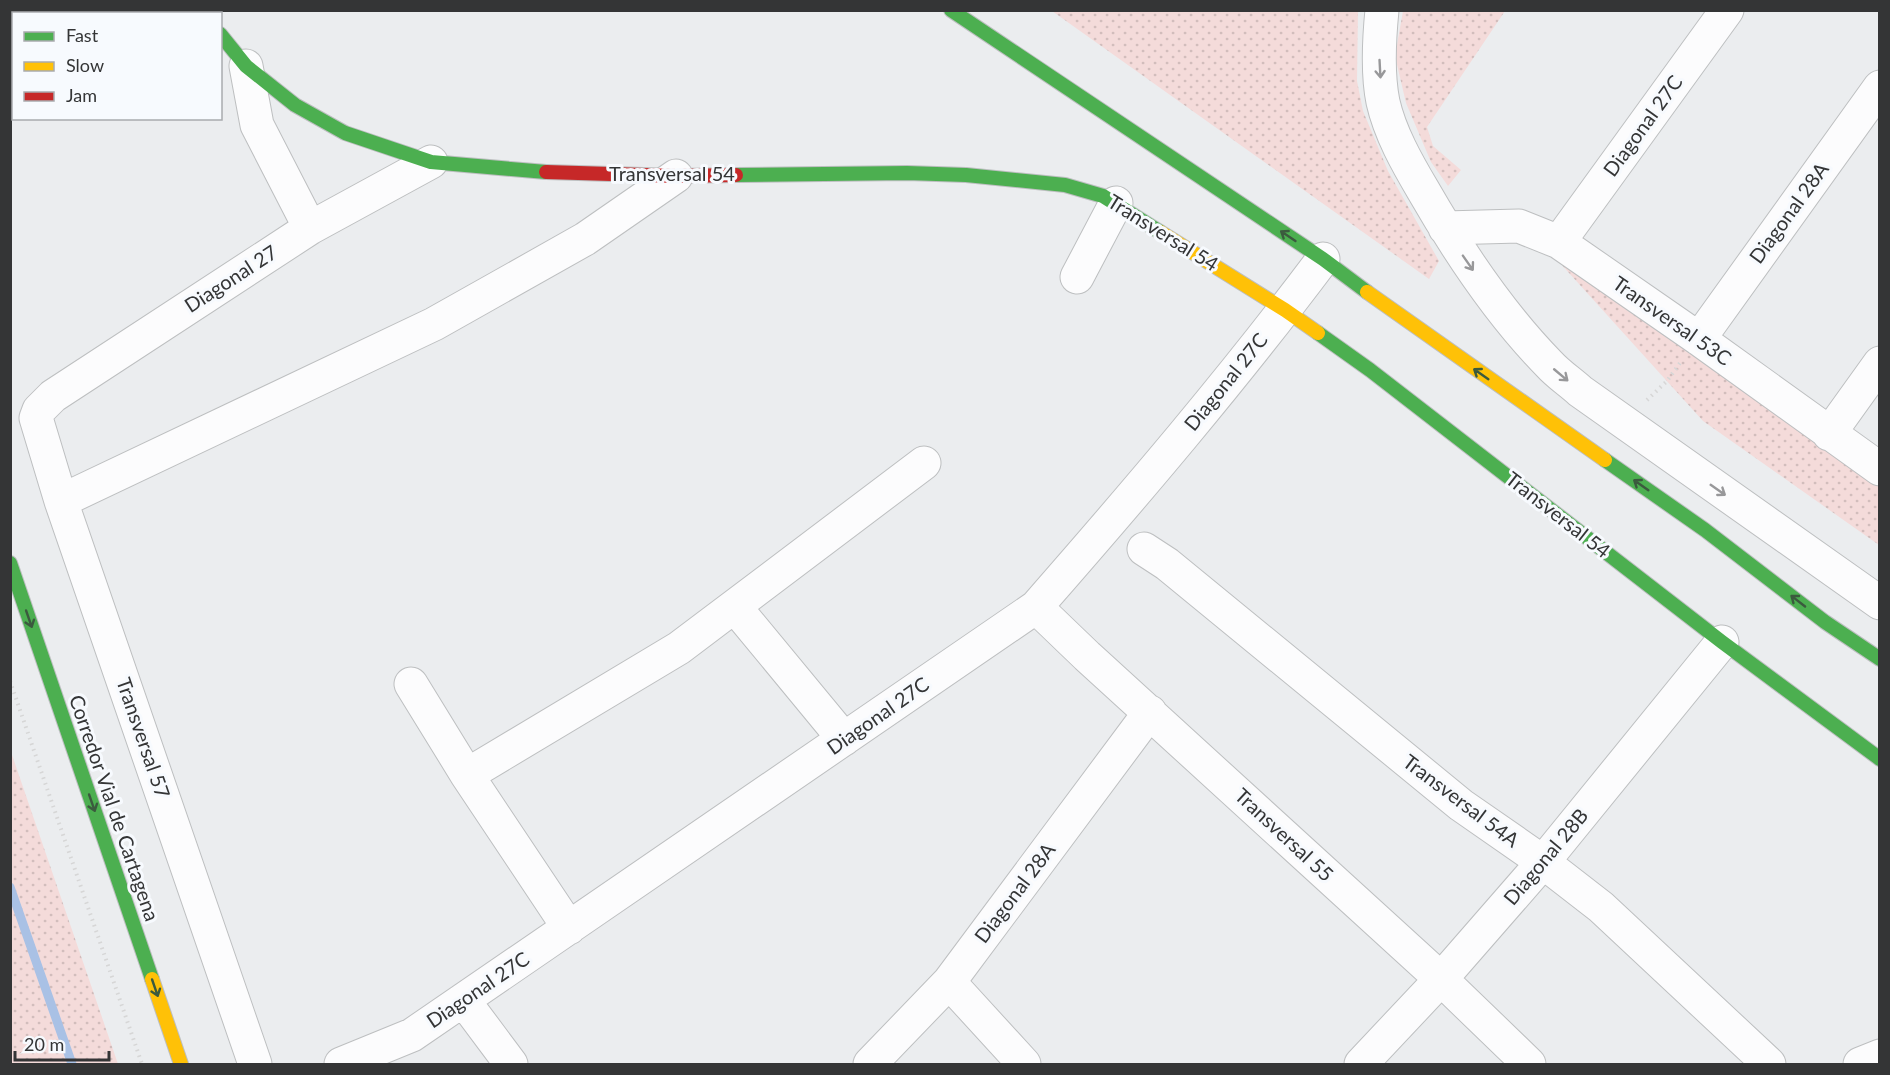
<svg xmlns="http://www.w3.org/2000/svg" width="1890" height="1075" viewBox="0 0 1890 1075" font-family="Lato,sans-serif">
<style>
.grass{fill:url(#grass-dots)}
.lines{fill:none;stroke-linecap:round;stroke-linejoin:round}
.stream{stroke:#a9c1e5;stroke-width:9}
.street-casing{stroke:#bdbfc0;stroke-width:35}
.fast-casing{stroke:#bdbfc0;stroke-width:16}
.slow-casing{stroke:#bdbfc0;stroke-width:16}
.jam-casing{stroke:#bdbfc0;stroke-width:16}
.path{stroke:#d6d6d6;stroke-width:4;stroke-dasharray:1.5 4.5;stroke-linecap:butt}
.street{stroke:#fcfcfd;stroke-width:33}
.fast{stroke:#4caf50;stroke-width:14}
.slow{stroke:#ffc107;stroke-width:14}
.jam{stroke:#c62828;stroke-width:14}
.oneway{stroke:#98989a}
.oneway2{stroke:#3b5a3e}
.labels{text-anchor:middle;stroke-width:6;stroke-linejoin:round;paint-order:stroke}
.street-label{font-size:20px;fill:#343536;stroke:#f7fafe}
</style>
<defs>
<pattern id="grass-dots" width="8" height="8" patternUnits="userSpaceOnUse" patternTransform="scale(1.5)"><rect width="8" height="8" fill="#f4dbda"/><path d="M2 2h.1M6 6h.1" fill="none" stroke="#d2bdbc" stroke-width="1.8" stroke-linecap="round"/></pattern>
</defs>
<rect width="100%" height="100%" fill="#ebedef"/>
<path class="grass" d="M1052,11H1358L1357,81L1363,111L1388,171L1439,261L1429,279Z
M1403,11H1505L1427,127L1433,146L1461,170L1448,186L1431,162L1406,103L1395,56Z
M1560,263L1879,485V545L1703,421Z
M11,752L118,1064H11Z"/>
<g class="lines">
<path class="stream" d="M10,887L72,1064"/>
<defs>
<path id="street" d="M202,10L204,14
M1382,10C1379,40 1377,73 1383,102C1390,133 1407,163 1423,190C1458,251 1499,313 1549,364C1558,374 1570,382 1580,391L1880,603
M246,66L257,125L310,228
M1445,228L1519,226L1559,242L1699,339L1880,469
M1559,242L1727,10
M1077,277L1116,203
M1699,339L1880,87
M1829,434L1880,363
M61,501L434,324L585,239L676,176
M1144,549L1167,564L1461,805L1543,862L1601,907L1769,1064
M735,607L844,739
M1036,607L1087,656L1441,979L1529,1064
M411,684L467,775L569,928
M467,775L679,648L924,463
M949,982L1024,1064
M464,1001L511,1064
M255,1064L61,501L36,418L39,410L53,396L310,228L431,162
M341,1064L412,1035L1036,607C1135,494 1233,379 1323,259
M870,1064L949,982L1150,712
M1361,1064L1441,979L1543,862L1722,642
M1860,1064L1880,1056"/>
<path id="fast" d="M951,10L1323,259L1367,292
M220,34L246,66L295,105L345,133L431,162L546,172
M736,175L907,173L966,175L1065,185L1103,196L1160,232
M1318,333L1370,370L1722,642L1880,759
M1605,460L1705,530L1825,622L1880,659
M10,563L152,979"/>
<path id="slow" d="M1160,232L1285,310L1318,333
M1367,292L1605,460
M152,979L181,1064"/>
<path id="jam" d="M546,172L676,176L736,175"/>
</defs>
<use href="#street" class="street-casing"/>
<use href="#fast" class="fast-casing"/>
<use href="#slow" class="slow-casing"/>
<use href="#jam" class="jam-casing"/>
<path class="path" d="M1647,400L1667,381L1680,363
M10,681L142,1064"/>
<use href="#street" class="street"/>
<use href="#fast" class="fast"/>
<use href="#slow" class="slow"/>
<use href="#jam" class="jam"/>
</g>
<defs><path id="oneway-shaft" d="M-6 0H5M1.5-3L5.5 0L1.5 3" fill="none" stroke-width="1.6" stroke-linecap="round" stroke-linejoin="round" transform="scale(1.5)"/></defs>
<g class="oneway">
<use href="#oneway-shaft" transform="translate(1380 69) rotate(87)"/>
<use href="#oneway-shaft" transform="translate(1468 263) rotate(55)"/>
<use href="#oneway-shaft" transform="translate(1561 375) rotate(40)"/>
<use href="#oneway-shaft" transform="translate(1718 490) rotate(35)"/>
</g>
<g class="oneway2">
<use href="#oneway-shaft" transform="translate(1288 236) rotate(-146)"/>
<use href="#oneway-shaft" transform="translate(1481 374) rotate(-145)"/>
<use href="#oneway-shaft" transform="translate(1641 485) rotate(-145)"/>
<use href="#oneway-shaft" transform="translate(1798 601) rotate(-142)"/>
<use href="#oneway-shaft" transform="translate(29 619) rotate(71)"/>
<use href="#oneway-shaft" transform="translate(92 803) rotate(71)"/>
<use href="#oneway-shaft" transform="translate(155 988) rotate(71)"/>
</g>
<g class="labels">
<g class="street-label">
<text transform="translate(1643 126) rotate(-54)" y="7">Diagonal 27C</text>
<text x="672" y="181">Transversal 54</text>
<text transform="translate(1789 213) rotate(-54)" y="7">Diagonal 28A</text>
<text transform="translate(1163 233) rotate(32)" y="7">Transversal 54</text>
<text transform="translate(231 279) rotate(-33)" y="7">Diagonal 27</text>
<text transform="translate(1672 321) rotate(35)" y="7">Transversal 53C</text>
<text transform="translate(1226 382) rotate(-51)" y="7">Diagonal 27C</text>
<text transform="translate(1558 515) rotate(38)" y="7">Transversal 54</text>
<text transform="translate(878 716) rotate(-35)" y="7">Diagonal 27C</text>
<text transform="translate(143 738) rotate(71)" y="7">Transversal 57</text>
<text transform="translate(1461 801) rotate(37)" y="7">Transversal 54A</text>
<text transform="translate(114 808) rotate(71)" y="7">Corredor Vial de Cartagena</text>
<text transform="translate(1284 835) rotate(43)" y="7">Transversal 55</text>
<text transform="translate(1546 857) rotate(-50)" y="7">Diagonal 28B</text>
<text transform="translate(1015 893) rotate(-53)" y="7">Diagonal 28A</text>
<text transform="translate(478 990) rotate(-34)" y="7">Diagonal 27C</text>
</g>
</g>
<rect width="1890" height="1075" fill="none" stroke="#343536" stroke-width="24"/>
<rect x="12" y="12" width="210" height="108" fill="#f7fafe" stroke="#a9abae" stroke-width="1.5"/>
<rect x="24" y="32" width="30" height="9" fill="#4caf50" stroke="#a9abae" stroke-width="1.5"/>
<text x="66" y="42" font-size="18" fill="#343536">Fast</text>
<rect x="24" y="62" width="30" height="9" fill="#ffc107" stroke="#a9abae" stroke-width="1.5"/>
<text x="66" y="72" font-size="18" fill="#343536">Slow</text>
<rect x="24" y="92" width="30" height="9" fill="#c62828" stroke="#a9abae" stroke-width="1.5"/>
<text x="66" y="102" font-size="18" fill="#343536">Jam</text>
<path d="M15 1051v9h94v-9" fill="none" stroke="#343536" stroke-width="3"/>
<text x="24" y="1051" font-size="18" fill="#343536" stroke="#f7fafe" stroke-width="4.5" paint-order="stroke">20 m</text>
</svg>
